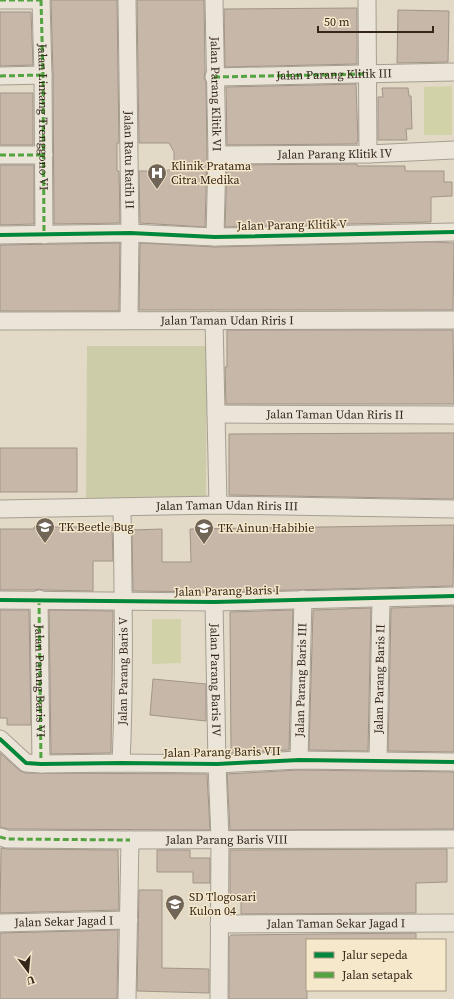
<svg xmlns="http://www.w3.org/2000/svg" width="454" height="999" viewBox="0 0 454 999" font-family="'Source Serif 4',serif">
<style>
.green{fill:#d2d2a9}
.cemetery{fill:#cdcca9}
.building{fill:#c6b7a8;stroke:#a19587}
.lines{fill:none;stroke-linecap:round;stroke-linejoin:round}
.minor-casing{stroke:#a69e91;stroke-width:19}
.minor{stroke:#eae4d9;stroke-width:17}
.quiet{stroke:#53a340;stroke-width:3;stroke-dasharray:6 3;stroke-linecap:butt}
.cycleway-casing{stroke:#f5e8cb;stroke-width:6}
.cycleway{stroke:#00873e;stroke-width:4}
.labels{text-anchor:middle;stroke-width:3;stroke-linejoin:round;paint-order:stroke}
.street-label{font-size:12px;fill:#34261a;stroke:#f5e8cb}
.poi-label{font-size:12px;fill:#34261a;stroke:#f5e8cb;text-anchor:start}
</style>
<rect width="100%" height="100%" fill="#e2dac7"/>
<path class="green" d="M452,86V135H424V87Z
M152,619H181V663L152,664Z"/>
<path class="cemetery" d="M87,346H207L206,499H86Z"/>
<path class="building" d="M51,0H117L119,143H117V171H119L120,223L54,224L53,75Z
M137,0H204L205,72L204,78L206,82L207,155L205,227L140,223L139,171H163L174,169V152L169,143H139Z
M357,8V64L225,67L224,9Z
M398,10L449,11L448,62L397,63Z
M0,12H31L33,65L0,66Z
M356,84L358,141H357V144L227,145L226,87Z
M382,88H408L409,96H411L412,129H406L407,140H378V97H383Z
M0,93H33V145H0Z
M357,164V166H405V171H444V182H452V196L431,197V222L225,227L227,165Z
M0,165H34V224L0,225Z
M431,242L454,243L453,310H139L140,243L215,247Z
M120,243L119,311H0V245Z
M227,330H453L454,404H226L225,367H227Z
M429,433H454V499L229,495V434Z
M0,448H77V492H0Z
M454,525L453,586L214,592L133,591L132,530L162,529V562H191L190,529Z
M34,527H112L113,561H93V591L44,590L39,589L34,590H0V529H34Z
M454,606V752L388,751L391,608Z
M371,608L368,751L309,750L313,610Z
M0,610H29L31,725H7V718H0Z
M49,610L113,611L111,753L51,754Z
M293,610L289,750L231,753L230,612Z
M153,679L206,684V721L150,715Z
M0,753L19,770L25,773L207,774L210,830L8,829L0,827Z
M299,770L454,772V829L230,830L227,774Z
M1,848L7,849L118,850L119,910L0,913Z
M447,849V882L416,883V913L241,914V900H230V850Z
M157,850H190V858H210V883H193V872H157Z
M139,890H162V968L209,969V993L137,991Z
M118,930L117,999H0V933Z
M416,933V940H307V999H229V937L231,935Z"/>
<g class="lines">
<defs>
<g id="minor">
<path d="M0,0H41"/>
<path d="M41,0L43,75L44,235"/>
<path id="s1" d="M127,0L130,233L129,320"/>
<path id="s2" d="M214,0L217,155L215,237"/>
<path d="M367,0L368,154"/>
<path d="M0,76L43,75"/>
<path id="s3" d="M214,77L454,72"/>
<path d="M0,155H44"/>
<path id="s4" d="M217,155L368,154L454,150"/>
<path d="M0,235L130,233L215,237L454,232"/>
<path d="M214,320L218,505"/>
<path id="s5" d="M0,321L454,320"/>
<path id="s6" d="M216,414L454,415"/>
<path id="s7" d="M0,509L218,505L454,509"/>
<path id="s8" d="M39,599L41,764"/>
<path d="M0,600L214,602L454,596"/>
<path id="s9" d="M214,602L217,764L220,839L219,999"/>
<path d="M0,739L26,763L41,764L121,763L217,764L299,760L454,762"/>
<path id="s10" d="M299,760L303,599"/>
<path id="s11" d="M378,761L381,598"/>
<path id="s12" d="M121,763C125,677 123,592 122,507"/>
<path id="s13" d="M0,837L7,839L130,840L454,839"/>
<path id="s14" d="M0,923L129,920"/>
<path id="s15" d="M219,924L454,923"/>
<path d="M127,999L130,840"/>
</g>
</defs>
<use href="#minor" class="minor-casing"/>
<use href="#minor" class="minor"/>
<g class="quiet">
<path d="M0,0H41"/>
<path id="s16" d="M41,0L43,75L44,235"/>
<path d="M0,76L43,75"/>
<path d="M214,77L368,74"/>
<path d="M0,155H44"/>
<path d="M39,599L41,764"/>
<path d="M0,837L7,839L130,840"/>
</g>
<defs>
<path id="cycleway" d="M0,235L130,233L215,237L454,232
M0,600L214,602L454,596
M0,739L26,763L41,764L121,763L217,764L299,760L454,762"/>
</defs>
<use href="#cycleway" class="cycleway-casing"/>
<use href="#cycleway" class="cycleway"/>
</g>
<defs>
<symbol id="hospital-pin" viewBox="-11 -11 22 30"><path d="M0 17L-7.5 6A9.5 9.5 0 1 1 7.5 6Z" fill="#716557" stroke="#f5e8cb"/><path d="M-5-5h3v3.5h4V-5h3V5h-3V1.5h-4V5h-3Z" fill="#fff"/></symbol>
<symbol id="school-pin" viewBox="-11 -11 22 30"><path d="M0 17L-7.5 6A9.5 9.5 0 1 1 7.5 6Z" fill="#716557" stroke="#f5e8cb"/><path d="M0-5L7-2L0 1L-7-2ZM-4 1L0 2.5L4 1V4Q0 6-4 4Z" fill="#fff"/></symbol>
</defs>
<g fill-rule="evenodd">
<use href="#hospital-pin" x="146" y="162" width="22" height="30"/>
<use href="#school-pin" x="34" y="516" width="22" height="30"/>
<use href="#school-pin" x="193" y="517" width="22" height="30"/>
<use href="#school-pin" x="164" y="893" width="22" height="30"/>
</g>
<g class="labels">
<g class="street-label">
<text dy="4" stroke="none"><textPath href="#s3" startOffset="120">Jalan Parang Klitik III</textPath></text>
<text dy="4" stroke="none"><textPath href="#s2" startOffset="94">Jalan Parang Klitik VI</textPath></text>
<text dy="4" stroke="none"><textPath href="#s16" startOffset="117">Jalan Lintang Trenggono VI</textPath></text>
<text dy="4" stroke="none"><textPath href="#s4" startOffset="118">Jalan Parang Klitik IV</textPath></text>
<text dy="4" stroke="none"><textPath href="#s1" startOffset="160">Jalan Ratu Ratih II</textPath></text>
<text transform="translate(292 225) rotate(-1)" y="4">Jalan Parang Klitik V</text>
<text dy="4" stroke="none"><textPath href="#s5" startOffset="227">Jalan Taman Udan Riris I</textPath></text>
<text dy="4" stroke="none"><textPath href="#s6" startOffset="119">Jalan Taman Udan Riris II</textPath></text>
<text dy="4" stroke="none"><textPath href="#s7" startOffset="227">Jalan Taman Udan Riris III</textPath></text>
<text transform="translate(227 591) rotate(-1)" y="4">Jalan Parang Baris I</text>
<text dy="4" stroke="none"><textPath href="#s12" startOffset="92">Jalan Parang Baris V</textPath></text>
<text dy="4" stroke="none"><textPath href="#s11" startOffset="82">Jalan Parang Baris II</textPath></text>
<text dy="4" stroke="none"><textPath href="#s9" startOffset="78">Jalan Parang Baris IV</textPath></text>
<text dy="4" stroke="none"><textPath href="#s10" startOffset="80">Jalan Parang Baris III</textPath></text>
<text dy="4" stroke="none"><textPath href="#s8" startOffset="82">Jalan Parang Baris VI</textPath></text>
<text transform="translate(222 752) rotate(-1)" y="4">Jalan Parang Baris VII</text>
<text dy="4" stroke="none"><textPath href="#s13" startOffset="227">Jalan Parang Baris VIII</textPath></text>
<text dy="4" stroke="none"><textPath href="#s14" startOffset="64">Jalan Sekar Jagad I</textPath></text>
<text dy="4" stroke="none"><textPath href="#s15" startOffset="117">Jalan Taman Sekar Jagad I</textPath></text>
</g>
<g class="poi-label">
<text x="171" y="170">Klinik Pratama<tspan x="171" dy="14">Citra Medika</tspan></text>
<text x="59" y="531">TK Beetle Bug</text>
<text x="218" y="532">TK Ainun Habibie</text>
<text x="189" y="901">SD Tlogosari<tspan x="189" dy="14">Kulon 04</tspan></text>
</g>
</g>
<rect x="306" y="939" width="140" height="52" fill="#f5e8cb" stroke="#a89a84"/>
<rect x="314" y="952" width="20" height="6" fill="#00873e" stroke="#a89a84"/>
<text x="342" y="959" font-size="12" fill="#34261a">Jalur sepeda</text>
<rect x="314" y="972" width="20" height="6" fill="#53a340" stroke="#a89a84"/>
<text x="342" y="979" font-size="12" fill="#34261a">Jalan setapak</text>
<g transform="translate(28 971) rotate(164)" stroke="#f5e8cb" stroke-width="3" paint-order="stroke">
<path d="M0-3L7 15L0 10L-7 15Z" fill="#34261a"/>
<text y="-6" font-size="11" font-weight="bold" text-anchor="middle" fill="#34261a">U</text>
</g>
<path d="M318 26v6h115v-6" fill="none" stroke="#34261a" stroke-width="2"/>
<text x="324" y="26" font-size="12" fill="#34261a" stroke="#f5e8cb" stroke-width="3" paint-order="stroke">50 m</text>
</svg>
